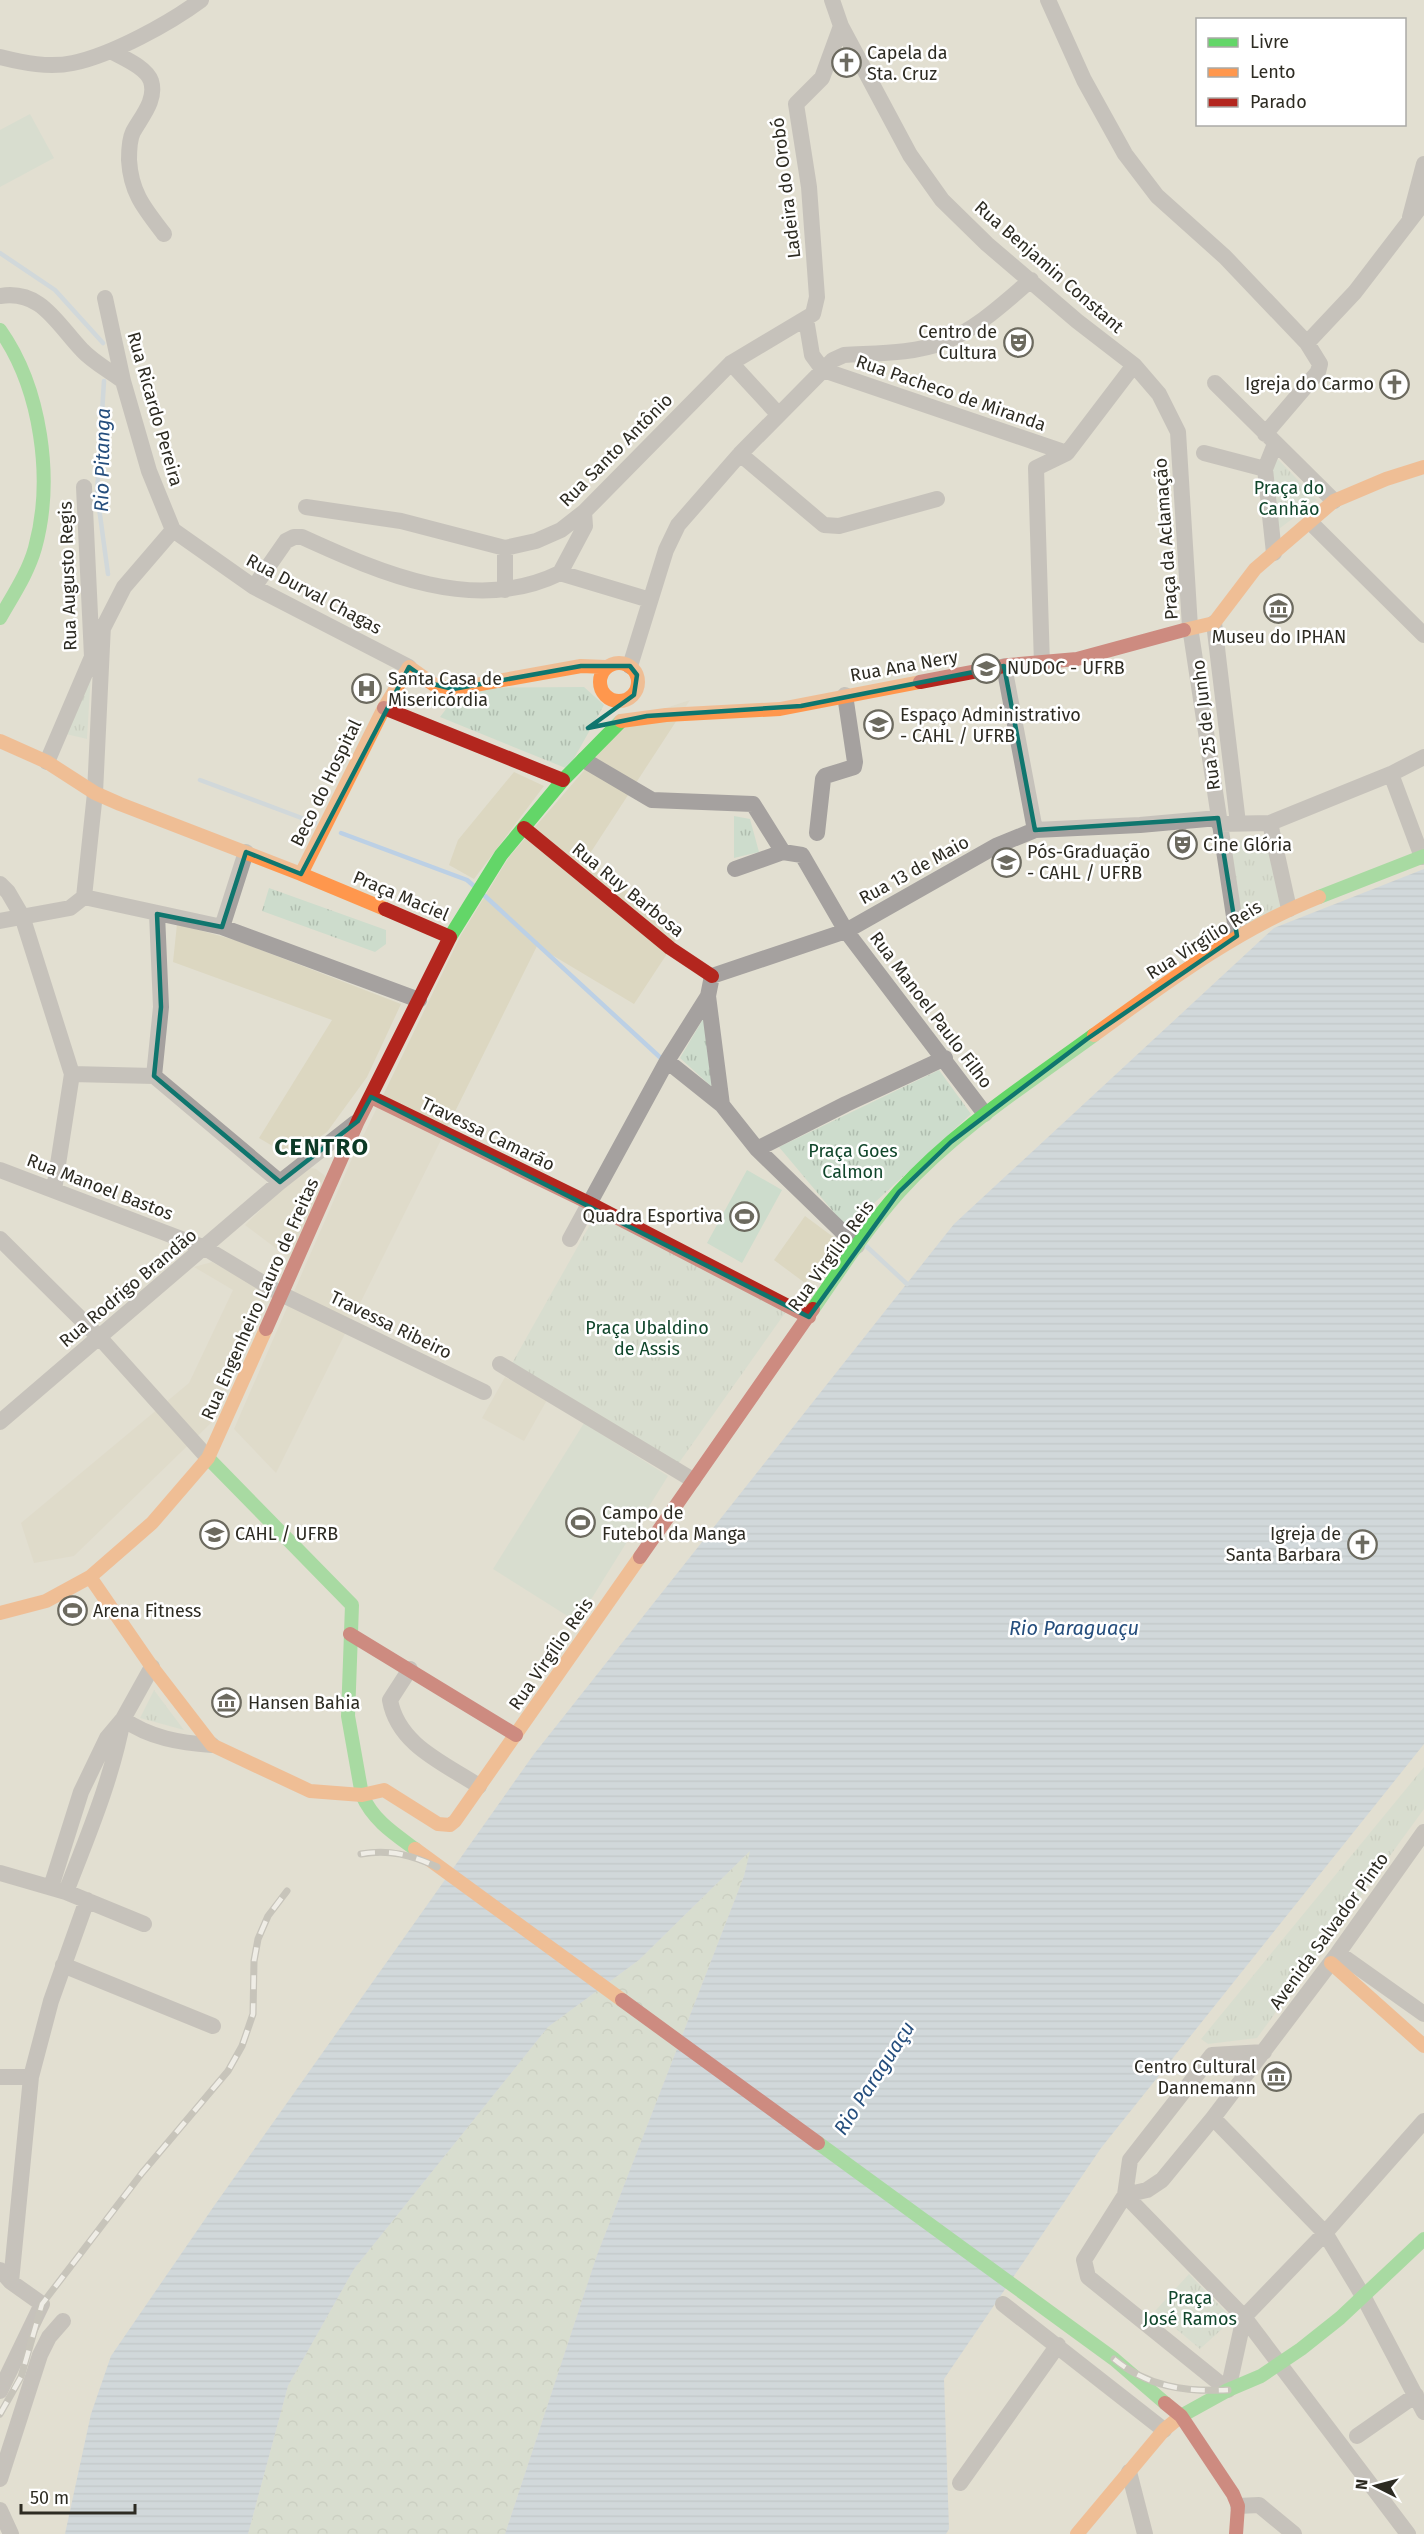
<svg xmlns="http://www.w3.org/2000/svg" width="1424" height="2534" viewBox="0 0 1424 2534" font-family="'Fira Sans',sans-serif">
<style>
.built{fill:#dcd7c1}
.forest{fill:url(#forest-crowns)}
.park{fill:url(#park-tufts)}
.garden{fill:#cddccc}
.water{fill:url(#water-rules)}
.lines{fill:none;stroke-linecap:round;stroke-linejoin:round}
.stream{stroke:#bcd0e5;stroke-width:4.5}
.street{stroke:#a5a19f;stroke-width:16}
.fast{stroke:#63d668;stroke-width:14}
.slow{stroke:#ff974d;stroke-width:14}
.jam{stroke:#b3261e;stroke-width:14}
.rail-casing{stroke:#a6a49e;stroke-width:7}
.rail{stroke:#fff;stroke-width:4.5;stroke-dasharray:14;stroke-linecap:butt}
.marked{fill:none;stroke:#0f766e;stroke-width:4.5;stroke-linejoin:round}
.labels{text-anchor:middle;stroke-width:5;stroke-linejoin:round;paint-order:stroke}
.poi-label{font-size:18px;fill:#2d2b22;stroke:#fff;text-anchor:start}
.street-label{font-size:18px;fill:#2d2b22;stroke:#fff}
.park-label{font-size:18px;fill:#10462b;stroke:#fff}
.water-label{font-size:20px;font-style:italic;fill:#254e7d;stroke:#fff}
.district-label{font-size:24px;font-weight:bold;letter-spacing:1.5px;fill:#0c3926;stroke:#fff}
</style>
<defs>
<pattern id="forest-crowns" width="20" height="18" patternUnits="userSpaceOnUse" patternTransform="scale(1.5)"><rect width="20" height="18" fill="#cddccc"/><path d="M2 6a3 3 0 1 1 6 0M12 15a3 3 0 1 1 6 0" fill="none" stroke="#b0bdaf"/></pattern>
<pattern id="park-tufts" width="24" height="20" patternUnits="userSpaceOnUse" patternTransform="scale(1.5)"><rect width="24" height="20" fill="#cddccc"/><path d="M3 7l-1-3M5 7V3M7 7l1-3M15 17l-1-3M17 17v-4M19 17l1-3" fill="none" stroke="#b0bdaf"/></pattern>
<pattern id="water-rules" width="6" height="5" patternUnits="userSpaceOnUse" patternTransform="scale(1.5)"><rect width="6" height="5" fill="#bcd0e5"/><path d="M0 2.5h6" fill="none" stroke="#a2b3c4"/></pattern>
</defs>
<rect width="100%" height="100%" fill="#e2dfd1"/>
<path class="built" d="M690,700L587,858L680,934L634,1004L537,946L276,1473L234,1429L351,1161L461,935L509,857L627,721Z
M514,772L544,786L474,879L449,865L458,840Z
M177,924L235,940L401,1004L367,1077L327,1132L291,1157L259,1138L332,1020L173,962Z
M305,1167L316,1169L333,1182L290,1259L245,1225Z
M805,1216L836,1239L805,1283L774,1260Z
M212,1262L268,1293L213,1421L74,1556L34,1563L21,1523L189,1383L233,1290L194,1267Z
M505,1377L547,1400L524,1441L482,1418Z"/>
<path class="forest" d="M751,1850L744,1876L597,2255L505,2534H248L288,2386L354,2269L548,2027L639,1960Z"/>
<path class="park" d="M1273,454L1317,500L1267,538Z
M92,657L87,739L66,734Z
M584,687L604,705L568,769L440,717L462,688Z
M734,816L750,819L759,852L734,858Z
M1266,835L1283,920L1235,943L1219,845Z
M269,888L386,930V944L375,952L262,911Z
M706,1014L712,1087L680,1058Z
M939,1070L971,1114L847,1228L779,1147Z
M600,1207L790,1306L676,1467L511,1365Z
M154,1690L184,1730L140,1718Z
M1424,1767V1809L1257,2038L1208,2044L1201,2039Z
M1189,2274L1233,2319L1200,2349L1155,2311Z"/>
<path class="garden" d="M30,114L54,158L0,187V130Z
M747,1170L782,1190L742,1263L707,1243Z
M584,1423L668,1476L577,1622L493,1569Z"/>
<path class="water" d="M1424,869V1744L1101,2148L944,2379L949,2529L946,2534H505L597,2255L744,1876L750,1851L639,1960L548,2027L354,2269L288,2386L248,2534H65L91,2414L111,2356L214,2206L534,1754L954,1224L1274,928Z"/>
<g class="lines">
<path class="stream" d="M0,253L55,290L103,343
M104,381L97,493L108,574
M200,780L315,823
M341,833L467,880L474,886
M485,896L664,1061
M865,1245L907,1284"/>
<path class="street" d="M832,0L841,26L910,155L942,200L987,244L1077,321L1134,365L1159,394L1178,432L1190,627L1237,936
M1048,0L1084,80L1125,154L1157,196L1225,257L1307,343L1320,364L1318,372L1265,434
M111,51C123,58 146,67 151,81C157,100 141,117 133,132C129,140 129,151 129,160C131,193 144,208 164,234
M0,57C24,63 49,68 73,63C112,55 170,23 201,0
M1410,217L1424,164
M0,296C41,289 57,324 82,350C93,362 110,371 123,381
M105,298L123,381L149,471L173,530
M806,319L812,355L823,370
M1307,343L1355,292L1424,202
M731,363L778,414
M823,370L1067,453
M1215,383L1334,501
M1204,453L1265,469
M740,454L824,525L839,526L937,499
M306,507L401,521L505,548L536,541L561,530L584,512L731,363L813,314L817,297L809,187L796,104L822,78L841,26
M1311,523L1424,635
M173,530L254,587L409,667
M1274,553L1265,469L1275,444
M560,573L585,526L584,512
M254,587L286,541L294,537H302C381,573 475,615 560,573L650,600
M505,590V548
M1214,623L1238,823
M100,634L124,587L173,530
M1042,665L1036,468L1067,453L1134,365
M630,666L666,550L678,525L740,454L833,360L844,355C877,353 913,354 944,342C977,329 1005,302 1031,280
M1004,666L1035,830
M584,760L652,800L753,804L783,852
M47,762L92,657L84,487
M1391,774L1422,857
M1270,823L1289,909
M1219,824L1270,823L1391,774L1424,757
M817,833L823,779L825,776L854,767L855,762L845,695
M735,869L783,852L802,855L846,931L985,1114
M0,884L8,892L22,916L72,1074L54,1190
M84,897L95,793L103,625
M0,921L70,908L84,897L222,927L419,1000
M222,927L246,852
M708,996L722,1105
M667,1061L722,1105L757,1149L857,1246
M72,1074L154,1076L280,1182
M154,1076L161,1007L157,914
M757,1149L846,1104L945,1058
M0,1170L205,1248L281,1294L484,1392
M0,1239L100,1338L208,1458
M570,1239L667,1061L708,996L712,976L846,931L996,846L1035,830L1140,825L1218,818
M500,1364L693,1480
M0,1422L280,1182L355,1123
M410,1669L390,1700C398,1745 444,1763 479,1786
M123,1719C150,1738 180,1743 212,1745
M0,1873L66,1892L144,1924
M51,1887L81,1792L107,1738L123,1719L152,1667
M66,1892C88,1835 112,1779 123,1719
M1338,1953L1424,2014
M63,1965L213,2026
M1264,2052L1212,2055L1130,2160L1125,2195L1084,2260L1088,2277L1228,2390L1244,2317L1325,2233L1424,2121
M0,2077H31
M1213,2118L1325,2233L1363,2296L1424,2412
M1125,2195L1147,2190L1162,2180L1213,2118L1338,1953L1424,1832
M1125,2195L1244,2317L1408,2534
M0,2270L11,2282L42,2304L0,2391
M11,2282L31,2077L51,2001L87,1900
M1003,2304L1164,2430
M1357,2436L1416,2395
M1129,2472L1145,2534
M0,2479L40,2355L49,2337L63,2321
M960,2483L1058,2345
M1238,2506L1259,2505L1294,2534
M0,2510L11,2534"/>
<path class="fast" d="M0,330C41,388 54,479 35,548C28,573 13,595 0,618
M1319,897L1424,856
M450,937L501,855L563,780L621,721
M813,1309C840,1270 867,1228 899,1192C955,1130 1027,1084 1094,1035
M208,1458L352,1605L348,1716L362,1795C373,1820 393,1833 415,1849
M818,2143L1114,2359L1165,2403
M1181,2416L1228,2390L1261,2376L1301,2349L1340,2318L1424,2239"/>
<path class="slow" d="M1184,630L1214,623L1255,569L1334,501L1386,479L1424,467
M600 682a19 19 0 1 1 38 0a19 19 0 1 1-38 0Z
M621,721L666,715L780,709L920,682
M0,741L47,762L95,793L120,804L301,874L385,909
M301,874L384,708L409,667L433,684L453,689L581,666L606,667
M1094,1035C1166,983 1236,930 1319,897
M90,1577L152,1667L212,1745L310,1791L362,1795
M0,1613L46,1601L90,1577L152,1523L208,1458L266,1329
M362,1795L384,1790L438,1824L450,1825L455,1821L640,1557
M415,1849L622,2000
M1331,1963L1424,2046
M1077,2534L1164,2430L1181,2416"/>
<path class="jam" d="M920,682L1009,665L1077,659L1184,630
M384,708L563,780
M524,828L670,948L712,976
M371,1097L589,1203L809,1317
M266,1329L358,1121L450,937L385,909
M640,1557L813,1309
M350,1634L516,1735
M622,2000L818,2143
M1165,2403L1181,2416L1233,2494L1238,2506L1236,2534"/>
<defs>
<path id="rail" d="M361,1854C389,1849 412,1855 437,1867
M1114,2359C1148,2387 1185,2392 1228,2390
M0,2414L21,2377L42,2304L142,2173L228,2071L242,2046L253,2014L254,1961L258,1939L268,1916L287,1891"/>
</defs>
<use href="#rail" class="rail-casing"/>
<use href="#rail" class="rail"/>
</g>
<path d="M0 0H1424V2534H0ZM581,666H630L637,675L634,695L588,728L647,716L801,706L1004,666L1035,830L1218,818L1237,936L1087,1039L951,1142L899,1192L809,1317L371,1097L358,1121L280,1182L154,1076L161,1007L157,914L222,927L246,852L301,874L409,667L433,684L453,689Z" fill="#e2dfd1" fill-opacity=".55" fill-rule="evenodd"/>
<path class="marked" d="M581,666H630L637,675L634,695L588,728L647,716L801,706L1004,666L1035,830L1218,818L1237,936L1087,1039L951,1142L899,1192L809,1317L371,1097L358,1121L280,1182L154,1076L161,1007L157,914L222,927L246,852L301,874L409,667L433,684L453,689Z"/>
<defs>
<symbol id="church-ring" viewBox="-11 -11 22 22"><circle r="9.5" fill="#fff" stroke="#6c6a5f" stroke-width="1.5"/><path d="M-1.2-6h2.4v3.5h3.3v2.4h-3.3V6h-2.4V-.1h-3.3v-2.4h3.3Z" fill="#6c6a5f"/></symbol>
<symbol id="theatre-ring" viewBox="-11 -11 22 22"><circle r="9.5" fill="#fff" stroke="#6c6a5f" stroke-width="1.5"/><path d="M-5-5.5Q0-4 5-5.5V0Q5 5 0 6Q-5 5-5 0ZM-3.3-2.5H-1v1.5H-3.3ZM1-2.5H3.3v1.5H1ZM-2.8 1Q0 5.5 2.8 1Z" fill="#6c6a5f"/></symbol>
<symbol id="museum-ring" viewBox="-11 -11 22 22"><circle r="9.5" fill="#fff" stroke="#6c6a5f" stroke-width="1.5"/><path d="M0-6L6-3V-2H-6V-3ZM-5-1h2V3h-2ZM-1-1h2V3h-2ZM3-1h2V3H3ZM-6 4H6V6H-6Z" fill="#6c6a5f"/></symbol>
<symbol id="university-ring" viewBox="-11 -11 22 22"><circle r="9.5" fill="#fff" stroke="#6c6a5f" stroke-width="1.5"/><path d="M0-5L7-2L0 1L-7-2ZM-4 1L0 2.5L4 1V4Q0 6-4 4Z" fill="#6c6a5f"/></symbol>
<symbol id="hospital-ring" viewBox="-11 -11 22 22"><circle r="9.5" fill="#fff" stroke="#6c6a5f" stroke-width="1.5"/><path d="M-5-5h3v3.5h4V-5h3V5h-3V1.5h-4V5h-3Z" fill="#6c6a5f"/></symbol>
<symbol id="stadium-ring" viewBox="-11 -11 22 22"><circle r="9.5" fill="#fff" stroke="#6c6a5f" stroke-width="1.5"/><path d="M0-5a6.5 5 0 1 0 0 10a6.5 5 0 1 0 0-10ZM-3.5-1.8h7v3.6h-7Z" fill="#6c6a5f"/></symbol>
</defs>
<g fill-rule="evenodd">
<use href="#church-ring" x="830" y="46" width="33" height="33"/>
<use href="#theatre-ring" x="1002" y="326" width="33" height="33"/>
<use href="#church-ring" x="1378" y="368" width="33" height="33"/>
<use href="#museum-ring" x="1262" y="592" width="33" height="33"/>
<use href="#university-ring" x="970" y="652" width="33" height="33"/>
<use href="#hospital-ring" x="350" y="672" width="33" height="33"/>
<use href="#university-ring" x="862" y="708" width="33" height="33"/>
<use href="#theatre-ring" x="1166" y="828" width="33" height="33"/>
<use href="#university-ring" x="990" y="846" width="33" height="33"/>
<use href="#stadium-ring" x="728" y="1200" width="33" height="33"/>
<use href="#stadium-ring" x="564" y="1506" width="33" height="33"/>
<use href="#university-ring" x="198" y="1518" width="33" height="33"/>
<use href="#church-ring" x="1346" y="1528" width="33" height="33"/>
<use href="#stadium-ring" x="56" y="1594" width="33" height="33"/>
<use href="#museum-ring" x="210" y="1686" width="33" height="33"/>
<use href="#museum-ring" x="1260" y="2060" width="33" height="33"/>
</g>
<g class="labels">
<g class="poi-label">
<text x="867" y="59">Capela da<tspan x="867" dy="21">Sta. Cruz</tspan></text>
<text x="997" y="338" text-anchor="end">Centro de<tspan x="997" dy="21">Cultura</tspan></text>
<text x="1374" y="390" text-anchor="end">Igreja do Carmo</text>
<text x="1279" y="643" text-anchor="middle">Museu do IPHAN</text>
<text x="1007" y="674">NUDOC - UFRB</text>
<text x="388" y="685">Santa Casa de<tspan x="388" dy="21">Misericórdia</tspan></text>
<text x="900" y="721">Espaço Administrativo<tspan x="900" dy="21">- CAHL / UFRB</tspan></text>
<text x="1203" y="851">Cine Glória</text>
<text x="1027" y="858">Pós-Graduação<tspan x="1027" dy="21">- CAHL / UFRB</tspan></text>
<text x="723" y="1222" text-anchor="end">Quadra Esportiva</text>
<text x="602" y="1519">Campo de<tspan x="602" dy="21">Futebol da Manga</tspan></text>
<text x="235" y="1540">CAHL / UFRB</text>
<text x="1341" y="1540" text-anchor="end">Igreja de<tspan x="1341" dy="21">Santa Barbara</tspan></text>
<text x="93" y="1617">Arena Fitness</text>
<text x="248" y="1709">Hansen Bahia</text>
<text x="1256" y="2073" text-anchor="end">Centro Cultural<tspan x="1256" dy="21">Dannemann</tspan></text>
</g>
<g class="street-label">
<text transform="translate(786 188) rotate(-97)" y="6">Ladeira do Orobó</text>
<text transform="translate(1049 267) rotate(41)" y="6">Rua Benjamin Constant</text>
<text transform="translate(951 393) rotate(19)" y="6">Rua Pacheco de Miranda</text>
<text transform="translate(155 409) rotate(74)" y="6">Rua Ricardo Pereira</text>
<text transform="translate(616 450) rotate(-45)" y="6">Rua Santo Antônio</text>
<text transform="translate(1166 539) rotate(-94)" y="6">Praça da Aclamação</text>
<text transform="translate(68 576) rotate(-92)" y="6">Rua Augusto Regis</text>
<text transform="translate(314 594) rotate(28)" y="6">Rua Durval Chagas</text>
<text transform="translate(904 666) rotate(-10)" y="6">Rua Ana Nery</text>
<text transform="translate(1206 725) rotate(-97)" y="6">Rua 25 de Junho</text>
<text transform="translate(326 783) rotate(-64)" y="6">Beco do Hospital</text>
<text transform="translate(914 870) rotate(-29)" y="6">Rua 13 de Maio</text>
<text transform="translate(628 890) rotate(39)" y="6">Rua Ruy Barbosa</text>
<text transform="translate(401 896) rotate(23)" y="6">Praça Maciel</text>
<text transform="translate(1204 940) rotate(-32)" y="6">Rua Virgílio Reis</text>
<text transform="translate(931 1010) rotate(53)" y="6">Rua Manoel Paulo Filho</text>
<text transform="translate(488 1134) rotate(26)" y="6">Travessa Camarão</text>
<text transform="translate(100 1187) rotate(21)" y="6">Rua Manoel Bastos</text>
<text transform="translate(831 1256) rotate(-54)" y="6">Rua Virgílio Reis</text>
<text transform="translate(128 1288) rotate(-40)" y="6">Rua Rodrigo Brandão</text>
<text transform="translate(260 1299) rotate(-66)" y="6">Rua Engenheiro Lauro de Freitas</text>
<text transform="translate(391 1325) rotate(26)" y="6">Travessa Ribeiro</text>
<text transform="translate(551 1654) rotate(-55)" y="6">Rua Virgílio Reis</text>
<text transform="translate(1329 1931) rotate(-54)" y="6">Avenida Salvador Pinto</text>
</g>
<g class="park-label">
<text x="1289" y="494">Praça do<tspan x="1289" dy="21">Canhão</tspan></text>
<text x="853" y="1157">Praça Goes<tspan x="853" dy="21">Calmon</tspan></text>
<text x="647" y="1334">Praça Ubaldino<tspan x="647" dy="21">de Assis</tspan></text>
<text x="1190" y="2304">Praça<tspan x="1190" dy="21">José Ramos</tspan></text>
</g>
<g class="water-label">
<text transform="translate(102 460) rotate(-89)" y="7">Rio Pitanga</text>
<text x="1074" y="1635">Rio Paraguaçu</text>
<text transform="translate(874 2078) rotate(-57)" y="7">Rio Paraguaçu</text>
</g>
<g class="district-label">
<text x="322" y="1155">CENTRO</text>
</g>
</g>
<rect x="1196" y="18" width="210" height="108" fill="#ffffff" stroke="#abaaa7" stroke-width="1.5"/>
<rect x="1208" y="38" width="30" height="9" fill="#63d668" stroke="#abaaa7" stroke-width="1.5"/>
<text x="1250" y="48" font-size="18" fill="#2d2b22">Livre</text>
<rect x="1208" y="68" width="30" height="9" fill="#ff974d" stroke="#abaaa7" stroke-width="1.5"/>
<text x="1250" y="78" font-size="18" fill="#2d2b22">Lento</text>
<rect x="1208" y="98" width="30" height="9" fill="#b3261e" stroke="#abaaa7" stroke-width="1.5"/>
<text x="1250" y="108" font-size="18" fill="#2d2b22">Parado</text>
<g transform="translate(1376 2486) rotate(276)" stroke="#ffffff" stroke-width="4.5" paint-order="stroke">
<path d="M0-4.5L10 22L0 15L-10 22Z" fill="#2d2b22"/>
<text y="-9" font-size="16" font-weight="bold" text-anchor="middle" fill="#2d2b22">N</text>
</g>
<path d="M21 2504v9h114v-9" fill="none" stroke="#2d2b22" stroke-width="3"/>
<text x="30" y="2504" font-size="18" fill="#2d2b22" stroke="#ffffff" stroke-width="4.5" paint-order="stroke">50 m</text>
</svg>
